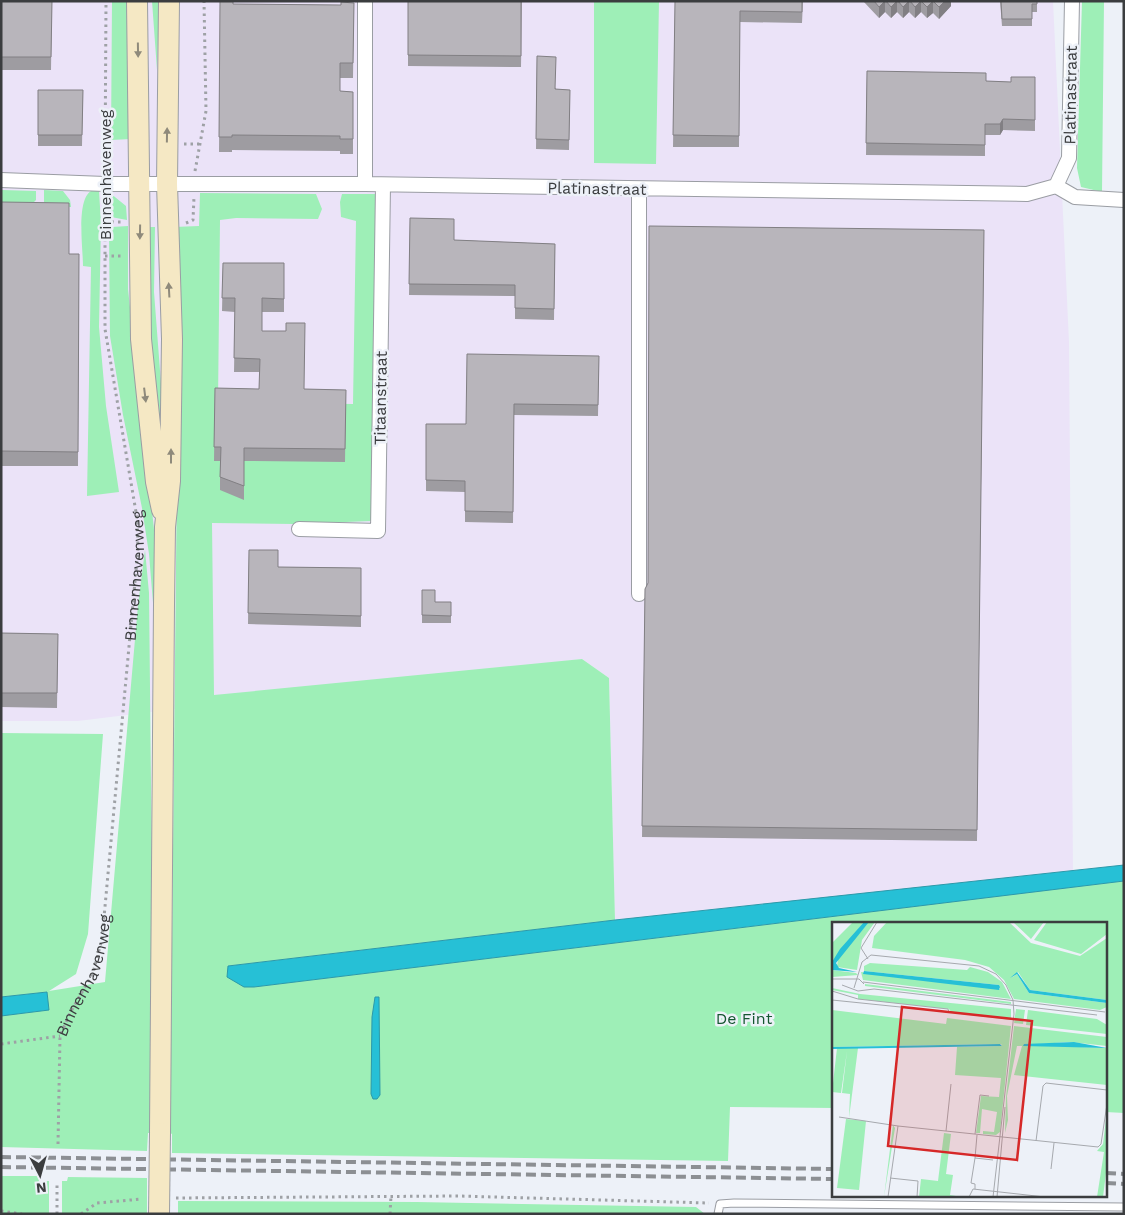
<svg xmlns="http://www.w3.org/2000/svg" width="1125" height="1215" viewBox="0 0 1125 1215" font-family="'Work Sans',sans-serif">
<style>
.industrial{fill:#ebe3f8}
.green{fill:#9eefb7}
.water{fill:#26c0d6;stroke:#2c99a9}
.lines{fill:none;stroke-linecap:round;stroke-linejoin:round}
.service-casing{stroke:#9a9da3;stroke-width:9}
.minor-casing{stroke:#9a9da3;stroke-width:16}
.secondary-casing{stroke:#9a9da3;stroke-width:22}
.path{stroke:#9ea1a5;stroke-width:3;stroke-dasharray:2.5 4;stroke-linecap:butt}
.service{stroke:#fff;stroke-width:7}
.minor{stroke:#fff;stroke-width:14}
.secondary{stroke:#f5e8c4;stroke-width:20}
.rail{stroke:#8c8f93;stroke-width:4;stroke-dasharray:10 5;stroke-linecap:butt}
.secondary-bridge-casing{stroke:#9a9da3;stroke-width:22;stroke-linecap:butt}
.secondary-bridge{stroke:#f5e8c4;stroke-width:20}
.wall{fill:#9e9ca1}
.shaded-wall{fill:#817f83}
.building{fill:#b8b5bb;stroke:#817f83}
.oneway{fill:#8f8a7b}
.labels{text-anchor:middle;stroke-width:5;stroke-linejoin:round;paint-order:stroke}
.street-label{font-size:16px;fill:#3b3d3f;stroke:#edf1f8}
.park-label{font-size:16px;fill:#155731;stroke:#edf1f8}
.inset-road{fill:none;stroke:#a6a9ae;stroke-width:1}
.view{fill:#d62828;fill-opacity:0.15;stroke:#d62828;stroke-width:2.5}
.inset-edge{fill:none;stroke:#3b3d3f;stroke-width:2.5}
</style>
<rect width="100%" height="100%" fill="#edf1f8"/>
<path class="industrial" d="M1,1H1053L1069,342L1073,871L615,920L609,678L582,659L78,721H1Z"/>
<path class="green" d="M112,1H131V139L111,140Z
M152,1H159L157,70Z
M594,1H659L656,164L594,163Z
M1082,1H1104L1102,192L1081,187L1077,168Z
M2,190L36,191V200L33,203L2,206Z
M44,190L63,191L70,200L71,207L44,206Z
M91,191H99L101,223L99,327L106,406L119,492L87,496L91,267L83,266C83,249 76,200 91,191Z
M110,193L126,206L127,220L111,217Z
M200,193L316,194L322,209L318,219L236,218L220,220L218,402L353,404L356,221L341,217L340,202L342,194H377L372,521L294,524L212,523L214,695L582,659L609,678L615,920L228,966L254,987L1124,881V1113L1106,1112V924H834V1108L730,1107L728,1161L172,1153V1134L170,1133L178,378L174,227L199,226Z
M128,226V289L154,529V615L149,554L142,508L123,415L110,336L109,230L112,227Z
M144,227H155L154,292L166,449L154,435Z
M145,550L149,593L153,972L150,1133H148L147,1151L1,1147V1016L48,1010L47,992L1,997V733L103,734L88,934L76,974L49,991L105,982L138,605Z
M1,1176H41V1181H49V1214H1Z
M68,1177L147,1178V1214H62V1181H67Z
M178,1201L417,1202L696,1207L705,1214H178Z"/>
<path class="water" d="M1124,865V881L254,987H244L227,977L228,966L615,920Z
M47,992L49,1010L1,1016V997Z
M375,997H379L380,1095L377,1099H373L371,1094L372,1017Z"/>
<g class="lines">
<defs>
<path id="service" d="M718,1214L720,1204L734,1203L1124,1207"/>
<path id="minor" d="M1,180L105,184H365L1027,194L1056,186L1069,158L1072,1
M365,184V1
M1056,186L1075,197L1124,200
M639,189V594
M299,529L378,531L383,185"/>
<path id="secondary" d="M137,1L141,339L156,482L162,510
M160,1133L164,604L165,527L170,481L172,339L167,184L169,1"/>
</defs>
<use href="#service" class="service-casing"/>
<use href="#minor" class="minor-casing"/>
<use href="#secondary" class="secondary-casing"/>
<g class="path">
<path d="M184,144H199"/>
<path d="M105,170L106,1"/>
<path d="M195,171L206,111L204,1"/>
<path d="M105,222H122"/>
<path d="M186,223L193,220L194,197"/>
<path d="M105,256H124"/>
<path d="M1,1044L60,1036"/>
<path id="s1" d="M58,1144L60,1036L70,1013L93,973L102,939L138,549L137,518L105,329V196"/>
<path d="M176,1198L458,1196L709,1203"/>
<path d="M1,1211L22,1214"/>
<path d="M57,1214V1182"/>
<path d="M81,1214L97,1203L142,1199"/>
<path d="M390,1214L391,1196"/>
</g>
<use href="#service" class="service"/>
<use href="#minor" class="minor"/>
<use href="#secondary" class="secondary"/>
<path class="rail" d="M1,1157L834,1169
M1,1167L834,1179
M1106,1173L1124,1174
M1106,1183L1124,1184"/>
<defs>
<path id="secondary-bridge" d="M159,1214L160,1133"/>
</defs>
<use href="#secondary-bridge" class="secondary-bridge-casing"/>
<use href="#secondary-bridge" class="secondary-bridge"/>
</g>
<path class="wall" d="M1,1H52L51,70H1Z
M220,1L233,4L341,5L354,3L353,78H340V91L353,92V154H340V151L232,150V152H219Z
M408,1H522L521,67L408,66Z
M675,1H803L802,23L740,22L739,147H673Z
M863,1H951V6L939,19L933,13L927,18L921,12L915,18L909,12L903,18L897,12L891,18L885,12L879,18Z
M1000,1H1037V12H1032V26H1002Z
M537,56L556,89L570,90L569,150L536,149Z
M867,71L986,81L1011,82L1035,77V131L1003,130L1000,135H985V156L866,155Z
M38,90H83L82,146H38Z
M1,202L69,254H79L78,466H1Z
M410,218L454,240L555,244L554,320L515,319V296L409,295Z
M984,230L977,841L642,837L645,589Z
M223,263H284V312H262V331L304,389L346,390L345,462L244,461V500L220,490V461H214L215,388L259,389L260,372H234L235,312L222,311Z
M599,356L598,416L514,415L513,523L465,522V492L426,491V424H466Z
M249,550L278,567L361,568V627L248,624Z
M422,590L435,602H451V623H422Z
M1,633L58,634L57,708L1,707Z"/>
<path class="shaded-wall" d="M885,1V12L879,18V7Z
M897,1V12L891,18V7Z
M909,1V12L903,18V7Z
M921,1V12L915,18V7Z
M933,1V13L927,18V7Z
M945,1H951V6L939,19V7Z
M1003,119V130L1000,135V124Z"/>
<path class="building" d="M1,1H52L51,57H1Z
M220,1H233V4L341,5V2L354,3L353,63H340V91L353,92V139H340V136L232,135V137H219Z
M408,1H521V56L408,55Z
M675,1H802V12L740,11L739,136L673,135Z
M874,1H885L879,7Z
M886,1H897L891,7Z
M898,1H909L903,7Z
M910,1H921L915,7Z
M921,1H945L939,7L933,1L927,7Z
M1001,1H1037V4H1032V19H1002Z
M537,56L556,57L555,89L570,90L569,140L536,139Z
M867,71L986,73V81L1011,82V77H1035V120L1003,119L1000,124H985V145L866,143Z
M38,90H83L82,135H38Z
M1,202L69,203V254H79L78,452L1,451Z
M410,218L454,219V240L555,244L554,309L515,308V285L409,284Z
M649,226L984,230L977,830L642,826L645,589L648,583Z
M223,263H284V299L262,298V331H286V323H305L304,389L346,390L345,449L244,448V486L220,477L221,447H214L215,388L259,389L260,359L234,358L235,298H222Z
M467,354L599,356L598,405L514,404L513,512L465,511V481L426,480V424H466Z
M249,550H278V567L361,568V616L248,613Z
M422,590H435V602H451V616L422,615Z
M1,633L58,634L57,693H1Z"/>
<defs><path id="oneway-solid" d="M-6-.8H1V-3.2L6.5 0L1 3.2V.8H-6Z" transform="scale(1.25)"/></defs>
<g class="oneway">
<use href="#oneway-solid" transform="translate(138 50) rotate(89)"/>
<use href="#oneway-solid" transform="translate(167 135) rotate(-89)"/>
<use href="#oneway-solid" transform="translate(140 232) rotate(91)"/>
<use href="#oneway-solid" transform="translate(169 290) rotate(-93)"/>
<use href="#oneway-solid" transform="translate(145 395) rotate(83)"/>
<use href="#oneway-solid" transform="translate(171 456) rotate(-90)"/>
</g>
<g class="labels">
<g class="street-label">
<text transform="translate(1070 95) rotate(-89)" y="6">Platinastraat</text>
<text transform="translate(105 175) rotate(-90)" y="6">Binnenhavenweg</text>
<text transform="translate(597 188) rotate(1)" y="6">Platinastraat</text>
<text transform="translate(380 398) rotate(-89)" y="6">Titaanstraat</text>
<text dy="6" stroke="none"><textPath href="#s1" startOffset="579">Binnenhavenweg</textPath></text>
<text dy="6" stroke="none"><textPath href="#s1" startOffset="174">Binnenhavenweg</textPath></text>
</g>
<g class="park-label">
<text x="744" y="1024">De Fint</text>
</g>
</g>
<g transform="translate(832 922)">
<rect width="275" height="275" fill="#edf1f8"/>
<path d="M21,0H32L0,40V21ZM37,0H43L30,18L25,48L5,45L6,36ZM55,0H177L199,21L248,34L275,16V78L198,68L186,50L179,56L185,52L197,71L275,81V85L268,88L182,77L172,58L157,45L133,38L40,26L42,14ZM181,0H212L199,17ZM215,0H275V12L249,32L202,18ZM38,41L135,48L138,45L156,50L170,60L179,77L31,58L29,50L168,67L167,63L32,49V44ZM0,48L24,51L26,53L0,55ZM33,62L179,80V82L33,64ZM0,66L28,72L179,87V98L120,91L117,87L26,77V73L0,68ZM184,87L193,88L191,102L182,101ZM0,88L114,102L115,96L179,104L168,210L164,213L151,212V209L162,210L165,190L150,187L148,211H144L149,174L167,175L169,156L123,153L125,125L170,124L169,122L0,125ZM196,88L265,97L275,103V112L194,103ZM182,104L275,115V124L238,120L191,123L275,126V163L182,153L190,124H185L175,174L176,198L173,211L174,175ZM5,126H26L17,196L18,172L10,171L15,129L9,171L0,170ZM275,189V243L271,275H265L272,230L265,229L271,222ZM14,197L34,199L27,268L5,266ZM61,203L63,206L52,275ZM112,211L119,212L114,252L121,253L118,273L130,275H87L89,257L106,259Z" fill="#9eefb7"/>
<path d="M32,0H37L4,41L7,46L25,50L0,48V40L8,27ZM32,49L167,63L168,65L167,68L49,54L31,52ZM185,50L198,68L275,78V81L197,71L185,52L178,56ZM242,120L275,126L191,124L192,122ZM168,122L170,124L0,127V125Z" fill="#26c0d6"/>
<path class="inset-road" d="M36,37L29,26L45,0M0,57H27L32,62M31,60L273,90M10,63L26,69L42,67L265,93M22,66L30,40L39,33L147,44L164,52L174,63L181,78L182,92L161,275M0,69L26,77L116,87L117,90L0,78M7,195L66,204M114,209L119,162M143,212L148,173L157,174M145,213L143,236L161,238M204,219L211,164L214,161L275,168M219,247L222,221M58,256L86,259L85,275M143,267V262L139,261L143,236M56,275L66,204L266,225L269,222L275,182M137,275L141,267L213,275M165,275L173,185"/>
<path class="view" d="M70,85L200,99L185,238L56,224Z"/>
<rect width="275" height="275" class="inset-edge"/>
</g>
<rect width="1125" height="1215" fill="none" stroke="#3b3d3f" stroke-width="5"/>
<g transform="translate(40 1175) rotate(174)" stroke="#edf1f8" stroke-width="4" paint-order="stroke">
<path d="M0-4L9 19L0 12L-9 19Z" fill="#3b3d3f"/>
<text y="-8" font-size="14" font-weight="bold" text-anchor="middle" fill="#3b3d3f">N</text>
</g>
</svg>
